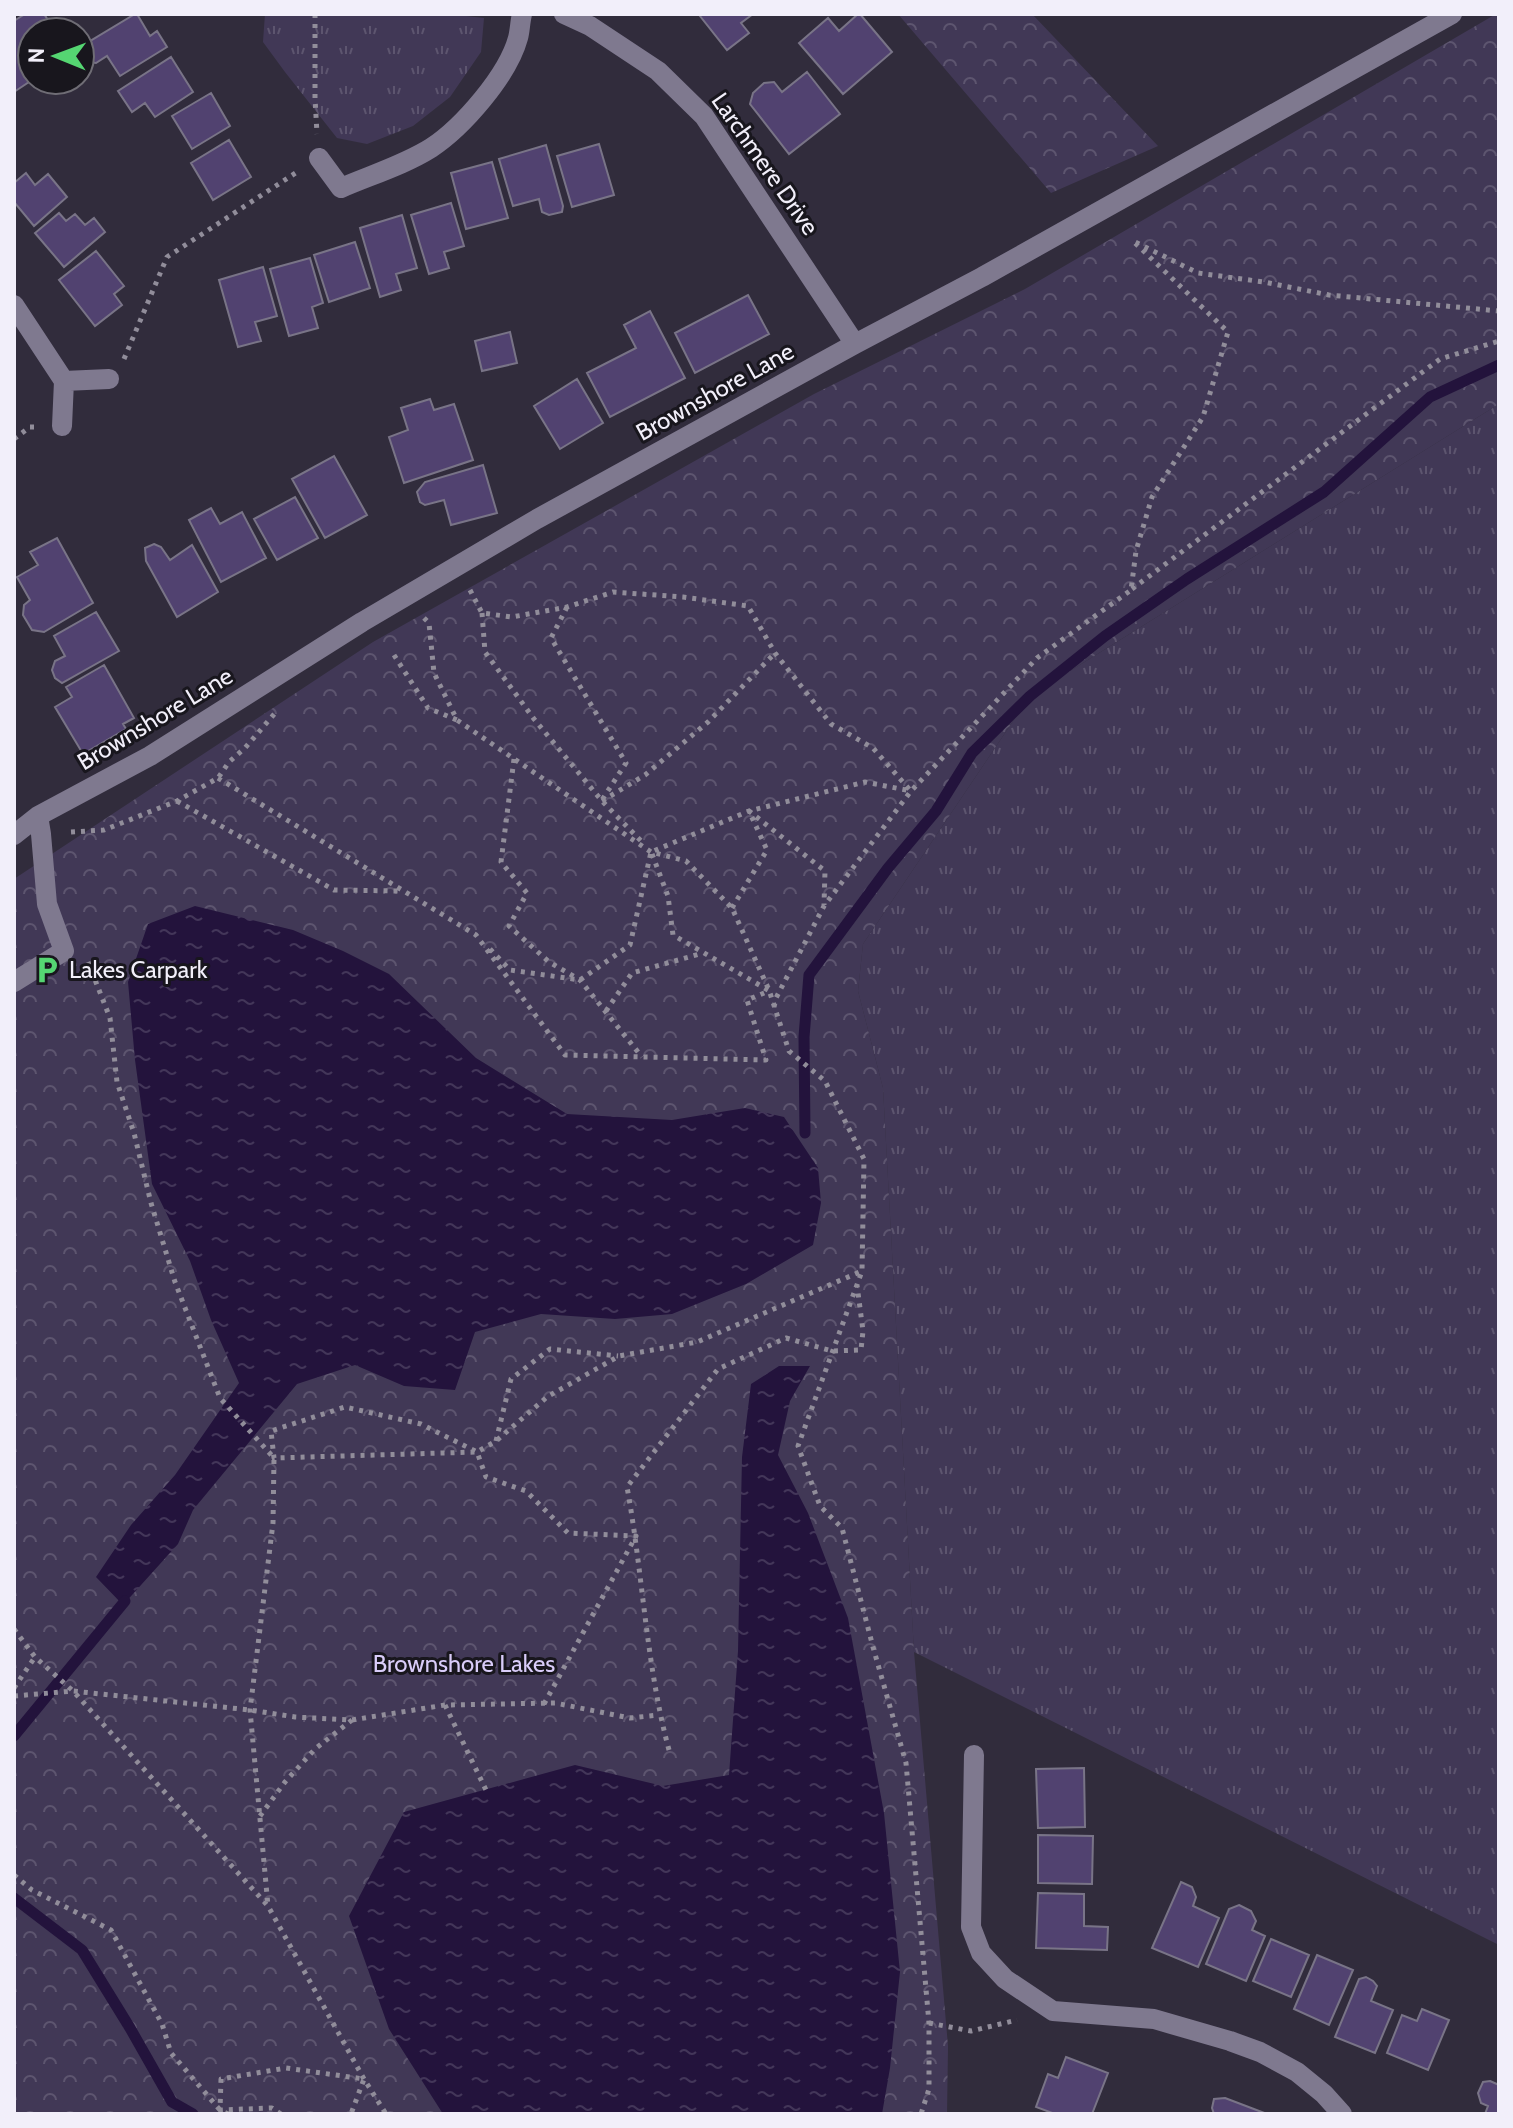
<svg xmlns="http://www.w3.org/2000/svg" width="1513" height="2128" viewBox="0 0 1513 2128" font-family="Cabin,sans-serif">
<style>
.grass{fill:url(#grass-tufts)}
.forest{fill:url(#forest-crowns)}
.water{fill:url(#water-ripples)}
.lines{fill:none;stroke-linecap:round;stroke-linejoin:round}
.stream{stroke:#23133c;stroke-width:11}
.building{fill:#514270;stroke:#797487;stroke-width:2}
.path{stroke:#918d9a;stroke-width:5;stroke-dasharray:4 6;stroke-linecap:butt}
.minor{stroke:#7f798f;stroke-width:20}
.labels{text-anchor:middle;stroke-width:6;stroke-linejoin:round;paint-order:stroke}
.street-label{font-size:24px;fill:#f2effa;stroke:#18161d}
.poi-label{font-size:24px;fill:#f2effa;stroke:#18161d;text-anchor:start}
.park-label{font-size:24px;fill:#d9ccf9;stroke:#18161d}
</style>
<defs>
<pattern id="grass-tufts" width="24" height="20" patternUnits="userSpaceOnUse" patternTransform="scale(2)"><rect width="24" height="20" fill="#413856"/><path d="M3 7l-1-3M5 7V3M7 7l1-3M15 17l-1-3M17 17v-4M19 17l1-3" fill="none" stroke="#5d556f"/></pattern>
<pattern id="forest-crowns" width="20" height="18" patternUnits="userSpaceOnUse" patternTransform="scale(2)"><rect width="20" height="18" fill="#413856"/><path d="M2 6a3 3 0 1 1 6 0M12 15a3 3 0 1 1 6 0" fill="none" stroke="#5d556f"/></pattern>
<pattern id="water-ripples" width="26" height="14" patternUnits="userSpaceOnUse" patternTransform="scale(2)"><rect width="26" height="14" fill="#23133c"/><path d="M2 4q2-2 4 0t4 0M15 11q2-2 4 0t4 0" fill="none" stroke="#433659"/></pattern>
</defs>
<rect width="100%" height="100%" fill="#312c3c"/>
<path class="grass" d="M265,14H448L484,18L481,52L450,97L413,126L367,144L337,138L285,72L263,42Z
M1499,404V1945L914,1652L883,1088L858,991L863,944L1030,696Z"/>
<path class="forest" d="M898,14H1032L1158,146L1051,193Z
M1496,14H1499V404L1030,696L863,944L858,991L883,1088L914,1652L948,2046L947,2114H14V879L373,642L814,394L1025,289Z"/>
<path class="water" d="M195,906L293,930L343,951L389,974L476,1058L567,1114L672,1120L745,1108L784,1117L818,1168L821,1203L813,1245L746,1284L672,1314L615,1319L541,1314L475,1332L455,1390L404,1386L355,1365L297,1384L193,1510L178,1544L123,1605L96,1577L131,1525L175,1475L239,1383L211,1320L190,1261L152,1184L135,1060L128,982L148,924Z
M779,1366H810L790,1401L778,1455L808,1513L848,1618L884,1813L900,1972L890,2068L882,2114H443L389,2029L349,1916L404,1812L575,1765L663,1786L729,1775L738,1651L742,1457L751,1384Z"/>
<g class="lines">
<path class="stream" d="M805,1133L804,1037L809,975L888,868L936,811L972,753L1030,696L1105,636L1187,579L1324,492L1430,397L1499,365
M14,1736L125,1601
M14,1898L82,1950L130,2028L172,2102L193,2114"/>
</g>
<path class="building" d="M25,14H44L54,29L49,32H32V43L27,47L32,55V80L14,92V21Z
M135,14H137L150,36L157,31L167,47L120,76L107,56L96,63L89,62L85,53L87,43Z
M703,14H753L741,23L749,33L727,50L700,16Z
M858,14H860L892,52L843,94L799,43L828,18L839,31Z
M171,57L193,92L155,117L145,103L132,112L118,91Z
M807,72L840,114L789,154L750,104L753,93L764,83L774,82L782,92Z
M211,93L230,126L192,149L172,116Z
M229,140L251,177L213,200L191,163Z
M599,144L614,195L572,207L557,156Z
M546,145L563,206L562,212L549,215L542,212L539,199L513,206L499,159Z
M492,162L508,218L466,229L451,173Z
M26,173L35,185L48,174L67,197L34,226L14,202V183Z
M451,203L464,246L444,252L449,268L429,274L411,215Z
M59,213L66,221L75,214L85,225L94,218L105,232L64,267L35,233Z
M402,215L417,268L396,274L401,290L380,297L360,228Z
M355,242L370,288L329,302L314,255Z
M96,251L124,286L114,294L122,305L95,326L59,280Z
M310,258L323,303L312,307L318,328L289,336L270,269Z
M263,267L277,316L255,322L261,341L238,347L219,280Z
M748,295L769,334L695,373L675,333Z
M650,311L685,378L610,417L587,373L636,348L624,325Z
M510,332L517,363L482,371L475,341Z
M577,379L603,423L560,449L534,406Z
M430,399L434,410L454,404L473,460L404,483L389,437L408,430L401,408Z
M334,456L367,515L325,538L292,479Z
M483,465L497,513L451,525L444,500L425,505L420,502L417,492L425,482Z
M295,497L318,538L277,560L254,519Z
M211,508L220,524L242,512L266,558L221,582L189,520Z
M57,538L93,603L44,632L32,630L23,615L24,605L30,600L17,577L38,565L30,552Z
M154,544L161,547L170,560L192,545L218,592L177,617L146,561L145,548Z
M96,612L119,651L62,683L55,678L52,670L55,661L65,656L54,636Z
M104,665L134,718L123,724L126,729L83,754L55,707L72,697L66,687Z
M1084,1768L1085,1827L1038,1828L1036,1769Z
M1038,1835L1093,1836L1092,1884L1038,1883Z
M1181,1882L1192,1887L1196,1897L1193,1906L1219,1918L1198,1967L1152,1948Z
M1038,1893L1084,1894V1926L1108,1927L1107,1950L1036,1948Z
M1239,1905L1251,1911L1256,1921L1252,1930L1265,1936L1246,1981L1206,1964L1229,1909Z
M1271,1939L1309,1955L1291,1997L1253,1981Z
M1317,1955L1353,1970L1329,2025L1294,2009Z
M1366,1977L1373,1981L1377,1986L1371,2001L1393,2010L1375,2053L1335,2037L1359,1979Z
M1422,2009L1449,2020L1428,2070L1387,2053L1402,2015L1417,2021Z
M1066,2057L1108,2073L1092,2114H1055L1036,2107L1048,2074L1058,2078Z
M1490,2081L1499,2085V2114H1485L1488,2106L1481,2103L1478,2093L1483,2082Z
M1225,2098L1267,2114H1214L1212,2108L1214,2099Z"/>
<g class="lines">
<path class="path" d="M315,14V98L317,134
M124,359L167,257L297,172
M14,439L30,427H37
M1132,589L1440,359L1499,341
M470,590L482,613L512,617L567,607L613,592L683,597L748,606L775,653L831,724L873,748L910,790
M567,607L551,638L626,763L602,800
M482,613L485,652L534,719L602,801L643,843
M424,618L429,623L434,673L457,720L651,852L686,861L732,908L769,990L789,1051L825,1081L864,1159L862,1271L798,1446L820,1506L842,1528L873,1647L906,1763L929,2023V2089L921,2114
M394,655L428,708L457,720
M514,759L501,862L527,893L509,926L549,962L580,980L642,1057
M218,778L476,935L565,1055L766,1060L747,1000L769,991
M177,801L334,890L402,891
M602,801L645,775L708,722L775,653
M71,832L104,830L177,801L218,778L229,762L245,748L276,712
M652,854L668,896L673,935L768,990
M732,908L767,850L749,811L825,871L824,905
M490,949L510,970L580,980L630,945L651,852L749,811L865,782L911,791
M88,962L110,1018L117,1082L134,1133L151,1203L175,1282L220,1398L274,1458L273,1523L250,1710L268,1906
M774,1007L776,998L824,906L911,791L1037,658L1131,590L1136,551L1152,497L1203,417L1228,332L1133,241L1198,273L1264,282L1329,295L1499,311
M606,1011L632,973L703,953
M496,1441L511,1379L550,1349L618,1356
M14,1629L35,1657L73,1691L268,1906L364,2079L386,2114
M14,1688L35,1657
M14,1696L73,1691L250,1710L295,1717L352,1720L445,1705L555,1703L630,1718L659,1715
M544,1704L636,1536L568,1533L526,1491L486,1477L477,1452L421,1424L345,1407L271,1431L274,1458L477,1452L496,1441L547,1397L619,1356L697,1342L862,1271
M445,1705L486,1790
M669,1750C646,1665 643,1574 627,1487L718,1369L786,1338L832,1351L861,1350L863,1331L857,1285
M260,1816L285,1782L315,1749L352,1720
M14,1875L32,1890L111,1930L162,2024L171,2053L220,2110L228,2114
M929,2023L971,2031L1017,2020
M281,2114L272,2108L220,2110L221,2079L286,2068L364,2079L351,2114"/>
<path class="minor" d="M564,14L590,26L658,71L704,116L855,344
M319,158L341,188C371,175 404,165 431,148C463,127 508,75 518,38C520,31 520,22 522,14
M14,305L64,381L62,426
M64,381L109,379
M14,835L38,816L150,756L362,622L537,519L855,344L982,277L1452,14
M14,982L64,951L47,904L41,834L38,816
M974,1755L971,1927L981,1953L1005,1979L1053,2011L1154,2019L1230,2041L1260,2052L1297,2072L1324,2094L1342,2114"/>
</g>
<defs>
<symbol id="parking-bare" viewBox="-9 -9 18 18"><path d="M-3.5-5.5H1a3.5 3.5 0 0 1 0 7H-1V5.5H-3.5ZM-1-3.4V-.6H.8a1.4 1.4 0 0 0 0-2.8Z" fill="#55d672" stroke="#18161d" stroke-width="2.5" paint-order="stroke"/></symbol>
</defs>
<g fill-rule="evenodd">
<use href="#parking-bare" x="27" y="950" width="40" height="40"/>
</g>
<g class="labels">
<g class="street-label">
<text transform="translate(765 164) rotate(55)" y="8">Larchmere Drive</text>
<text transform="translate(715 392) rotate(-29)" y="8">Brownshore Lane</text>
<text transform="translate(155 719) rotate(-31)" y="8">Brownshore Lane</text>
</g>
<g class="poi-label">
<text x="69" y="978">Lakes Carpark</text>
</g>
<g class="park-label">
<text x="464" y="1672">Brownshore Lakes</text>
</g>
</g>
<rect width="1513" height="2128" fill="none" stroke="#f2effa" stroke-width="32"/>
<g transform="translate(56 56) rotate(271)"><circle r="38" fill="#18161d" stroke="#6f6d75" stroke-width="2"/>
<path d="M0-6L14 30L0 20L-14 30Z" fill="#55d672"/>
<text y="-12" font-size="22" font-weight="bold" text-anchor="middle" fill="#f2effa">N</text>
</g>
</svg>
